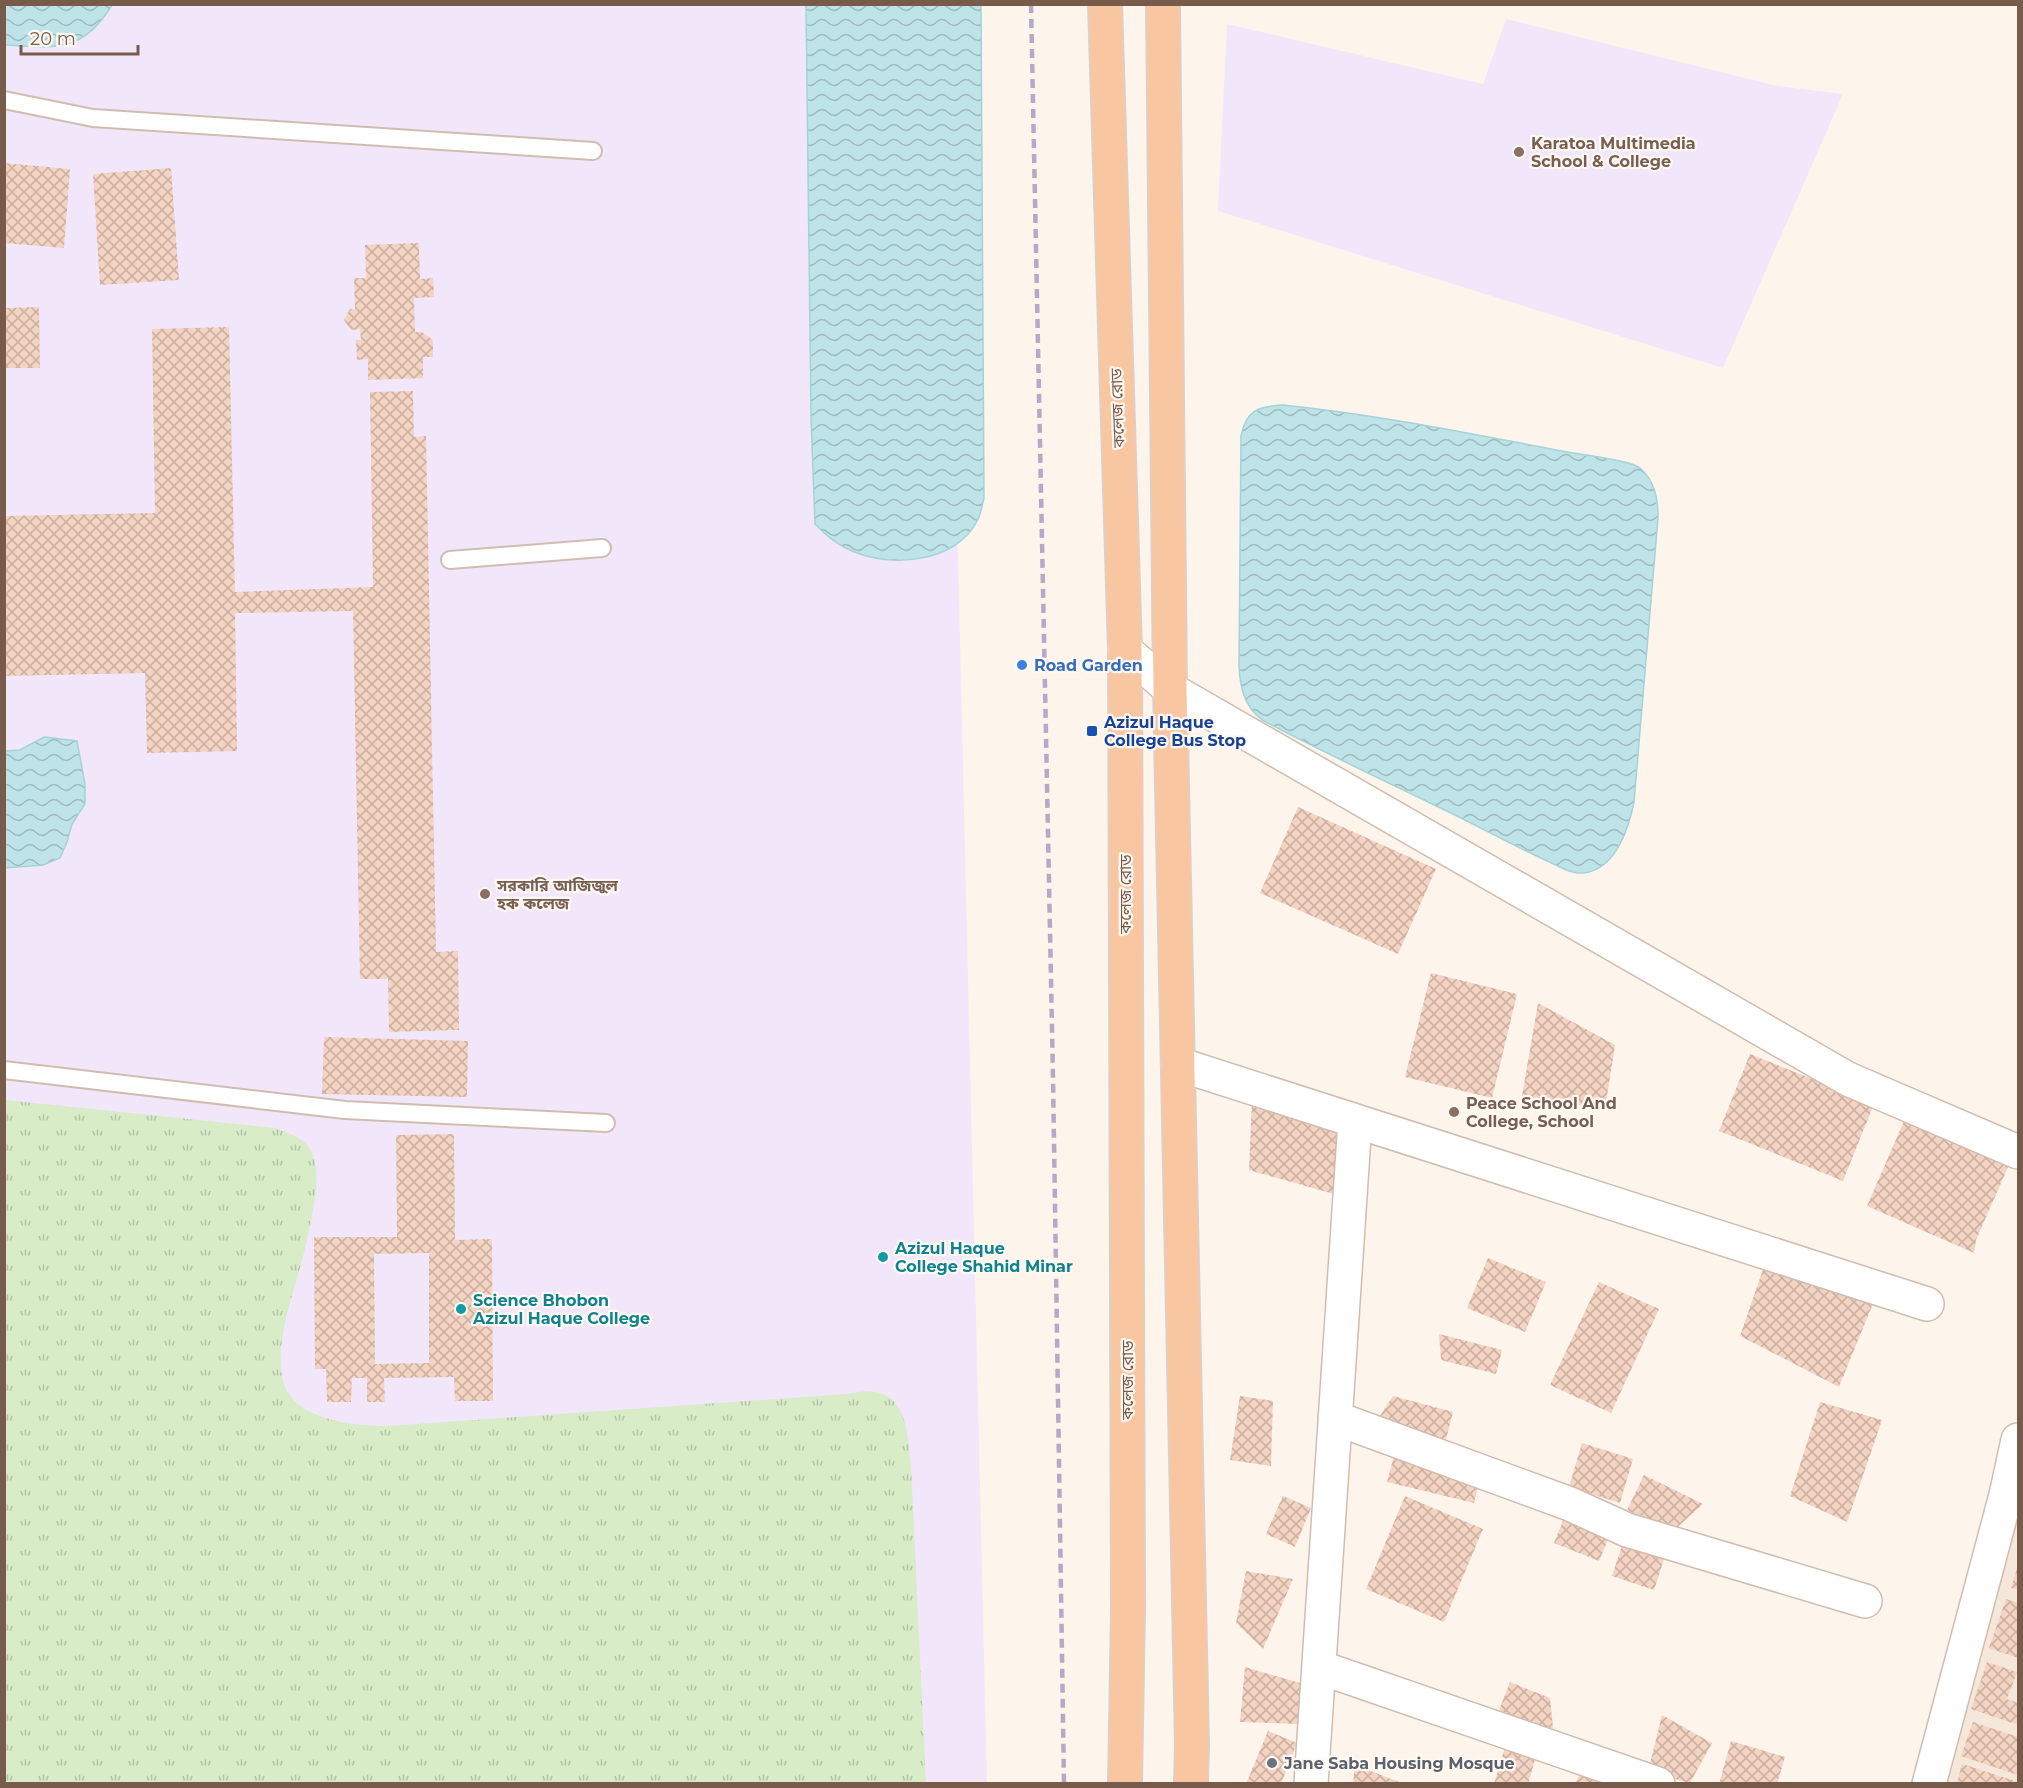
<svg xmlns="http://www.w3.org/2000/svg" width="2023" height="1788" viewBox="0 0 2023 1788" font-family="Montserrat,'Noto Sans Bengali',sans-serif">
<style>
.residential{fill:#f5e7d9}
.education{fill:#f2e7fa}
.grass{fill:url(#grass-tufts)}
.water{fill:url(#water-waves);stroke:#a4d3da;stroke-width:1.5}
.building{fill:url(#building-cross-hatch);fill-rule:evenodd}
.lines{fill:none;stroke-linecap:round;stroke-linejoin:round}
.service-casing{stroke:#d0bdaf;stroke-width:20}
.minor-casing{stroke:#d0bdaf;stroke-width:36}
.trunk-casing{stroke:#d9d1cd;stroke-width:36}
.service{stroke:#fff;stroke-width:16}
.minor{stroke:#fff;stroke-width:33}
.trunk{stroke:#f9c6a2;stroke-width:33}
.rail{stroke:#b8a7c8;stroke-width:4.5;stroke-dasharray:9 6;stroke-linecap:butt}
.education-dot{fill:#8d6e63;stroke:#fff9f2;stroke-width:2}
.shop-dot{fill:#3f7fe0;stroke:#fff9f2;stroke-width:2}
.transit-dot{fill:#1a4fb4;stroke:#fff9f2;stroke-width:2}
.culture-dot{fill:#0f9aa8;stroke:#fff9f2;stroke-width:2}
.worship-dot{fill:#6b7280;stroke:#fff9f2;stroke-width:2}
.labels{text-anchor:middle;stroke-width:4.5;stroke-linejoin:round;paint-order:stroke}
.education-label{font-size:16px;font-weight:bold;fill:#785e54;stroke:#fff9f2;text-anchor:start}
.street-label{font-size:16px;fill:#795b4c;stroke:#fff9f2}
.shop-label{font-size:16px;font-weight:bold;fill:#366cbe;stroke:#fff9f2;text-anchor:start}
.transit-label{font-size:16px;font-weight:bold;fill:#164399;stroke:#fff9f2;text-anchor:start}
.culture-label{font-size:16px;font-weight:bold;fill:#0d838f;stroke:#fff9f2;text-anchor:start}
.worship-label{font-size:16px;font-weight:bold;fill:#5b616d;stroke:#fff9f2;text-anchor:start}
</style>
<defs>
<pattern id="grass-tufts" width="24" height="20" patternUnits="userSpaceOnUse" patternTransform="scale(1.5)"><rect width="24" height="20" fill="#d8ecc8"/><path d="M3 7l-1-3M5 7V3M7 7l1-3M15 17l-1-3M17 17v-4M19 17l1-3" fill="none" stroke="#b4c2a5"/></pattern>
<pattern id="water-waves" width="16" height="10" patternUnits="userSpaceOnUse" patternTransform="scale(1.5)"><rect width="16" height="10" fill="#bee3e8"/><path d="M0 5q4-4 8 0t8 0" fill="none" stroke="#9fbbbe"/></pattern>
<pattern id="building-cross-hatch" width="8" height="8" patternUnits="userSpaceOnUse" patternTransform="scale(1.5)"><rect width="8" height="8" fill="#f3d3c2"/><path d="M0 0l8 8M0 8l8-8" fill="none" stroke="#caaea0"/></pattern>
</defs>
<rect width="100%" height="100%" fill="#fdf5eb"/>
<path class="residential" d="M2018,1455V1783H1932Z"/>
<path class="education" d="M5,5H945L987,1783L5,1784Z
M1506,19L1778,86L1843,94L1723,368L1218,211L1227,24L1483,84Z"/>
<path class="grass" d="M5,1100L275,1128C286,1132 299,1136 307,1145C317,1156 317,1175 316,1189C314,1212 308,1234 303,1257C294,1292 269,1356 287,1391C303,1421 357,1426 387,1426L847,1394C904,1380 907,1422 911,1465L926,1783H5Z"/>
<path class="water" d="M4,5L5,4L112,5C83,53 55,48 5,45Z
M806,5H981L984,498C982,506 981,514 977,521C956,563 891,568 852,551C838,545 826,536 815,524L811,418Z
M1283,405C1381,415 1477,435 1573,453C1586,455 1632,461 1640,468C1655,481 1658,499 1658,518L1634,802C1629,827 1617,865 1589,872C1578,875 1567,871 1558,866C1515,847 1473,823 1430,803C1374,776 1317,749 1262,720C1244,706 1240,687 1239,666L1241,436C1246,410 1259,406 1283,405Z
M44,737L77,741L85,784V804L72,824L67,842L60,858L43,865L5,868V751L20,750Z"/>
<path class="building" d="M4,163L70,169L64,248L4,243Z
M171,168L179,280L100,285L93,174Z
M419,243L420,279L433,278L434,297L414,298L415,332H422L433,340V357H423V378L368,380V359L357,360L356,340H361L360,329L351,330L344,320L350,309H355L354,278H366L365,245Z
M39,307L40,368H4V308Z
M229,327L235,592L373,587L370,392L413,391L414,437L426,436L436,952L458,951L459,1030L389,1032L388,979H360L353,611L235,613L237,751L147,753L145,673L4,676V516L155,513L152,329Z
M1298,807L1436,869L1398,954L1260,893Z
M1431,973L1517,994L1492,1098L1405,1077Z
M1538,1003L1615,1045L1605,1109L1522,1096Z
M324,1037L468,1041L467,1097L322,1094Z
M1750,1054L1874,1104L1843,1181L1719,1131Z
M1252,1101L1343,1117L1334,1194L1249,1170Z
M1904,1121L2008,1167L1976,1240L1974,1253L1867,1206Z
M454,1134L455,1240L492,1239L493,1401H455L454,1377L384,1378L385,1402H367V1378H352L351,1402H327L326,1369H315L314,1237H397L396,1135ZM429,1253V1363L375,1364L374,1254Z
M1488,1258L1546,1282L1525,1332L1467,1308Z
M1766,1261L1874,1301L1839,1387L1740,1336Z
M1599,1282L1659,1309L1611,1413L1550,1385Z
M1439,1334L1502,1350L1496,1374L1441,1360Z
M1240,1396L1273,1401L1271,1466L1230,1460Z
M1393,1396L1453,1412L1446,1439L1376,1422Z
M1820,1402L1882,1420L1847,1522L1790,1496Z
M1582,1443L1633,1459L1620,1503L1569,1487Z
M1395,1452L1481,1473L1474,1503L1387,1482Z
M1644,1475L1703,1504L1672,1532L1627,1510Z
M1283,1496L1311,1508L1295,1547L1266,1534Z
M1405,1496L1483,1529L1444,1622L1366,1589Z
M1570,1504L1615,1523L1599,1561L1554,1543Z
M1627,1530L1669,1544L1654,1590L1612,1576Z
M2018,1565V1590L2011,1588Z
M1246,1571L1293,1579L1263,1649L1236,1623Z
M2006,1599L2018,1603V1658L1989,1648Z
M1987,1662L2017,1672L2007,1699L2018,1703V1725L1971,1709Z
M1245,1667L1310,1686L1301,1724L1240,1722Z
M1510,1682L1550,1698L1554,1737L1497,1715Z
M1662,1715L1712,1743L1690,1783L1648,1772Z
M1973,1722L2018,1737V1775L1961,1756Z
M1268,1731L1297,1743L1281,1784H1246Z
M1731,1741L1785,1757L1777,1784H1719Z
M1505,1747L1536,1756L1528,1784H1494Z
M1962,1764L2018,1782V1784L1957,1783Z
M1355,1765L1402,1783V1784H1353Z
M1583,1768L1615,1784H1575Z"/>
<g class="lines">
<defs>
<path id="service" d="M4,100L93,118L593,151
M450,560L602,548
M4,1070L345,1110L606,1123"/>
<path id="minor" d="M1125,650L1170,689L1848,1079L2018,1152
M1178,1064L1927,1304
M1335,1418L1570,1504L1627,1530L1865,1601
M1319,1667L1658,1784
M1311,1784L1355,1121
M1929,1784L2006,1495L2018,1440"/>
<path id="trunk" d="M1105,4L1125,650L1128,1609L1125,1784
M1163,4L1170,689L1192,1745L1191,1784"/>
</defs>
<use href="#service" class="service-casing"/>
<use href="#minor" class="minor-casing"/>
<use href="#trunk" class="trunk-casing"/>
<use href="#service" class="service"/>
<use href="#minor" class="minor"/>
<use href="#trunk" class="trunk"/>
<path class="rail" d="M1031,4L1053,1077L1064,1784"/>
</g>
<g class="education-dot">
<circle cx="1519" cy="152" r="6"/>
<circle cx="485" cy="894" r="6"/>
<circle cx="1454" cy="1112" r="6"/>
</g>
<circle class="shop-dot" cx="1022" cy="665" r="6"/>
<rect class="transit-dot" x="1086" y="725" width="12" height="12" rx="3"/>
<g class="culture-dot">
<circle cx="883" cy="1257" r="6"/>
<circle cx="461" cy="1309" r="6"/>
</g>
<circle class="worship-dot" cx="1272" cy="1763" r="6"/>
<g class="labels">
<g class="education-label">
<text x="1531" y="149">Karatoa Multimedia<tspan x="1531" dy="18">School &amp; College</tspan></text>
<text x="497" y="891">সরকারি আজিজুল<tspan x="497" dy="18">হক কলেজ</tspan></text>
<text x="1466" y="1109">Peace School And<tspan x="1466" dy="18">College, School</tspan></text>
</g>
<g class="street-label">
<text transform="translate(1117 408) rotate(-92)" y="6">কলেজ রোড</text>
<text transform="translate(1125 894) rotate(-90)" y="6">কলেজ রোড</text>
<text transform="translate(1127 1380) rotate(-90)" y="6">কলেজ রোড</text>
</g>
<g class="shop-label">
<text x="1034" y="671">Road Garden</text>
</g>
<g class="transit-label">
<text x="1104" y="728">Azizul Haque<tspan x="1104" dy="18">College Bus Stop</tspan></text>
</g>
<g class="culture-label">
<text x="895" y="1254">Azizul Haque<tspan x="895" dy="18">College Shahid Minar</tspan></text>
<text x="473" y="1306">Science Bhobon<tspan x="473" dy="18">Azizul Haque College</tspan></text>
</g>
<g class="worship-label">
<text x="1284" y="1769">Jane Saba Housing Mosque</text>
</g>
</g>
<rect width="2023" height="1788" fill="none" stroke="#795b4c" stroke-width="12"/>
<path d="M21 45v9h117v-9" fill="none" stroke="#795b4c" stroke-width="3"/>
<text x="30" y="45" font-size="18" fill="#795b4c" stroke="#fff9f2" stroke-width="4.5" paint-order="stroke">20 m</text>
</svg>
